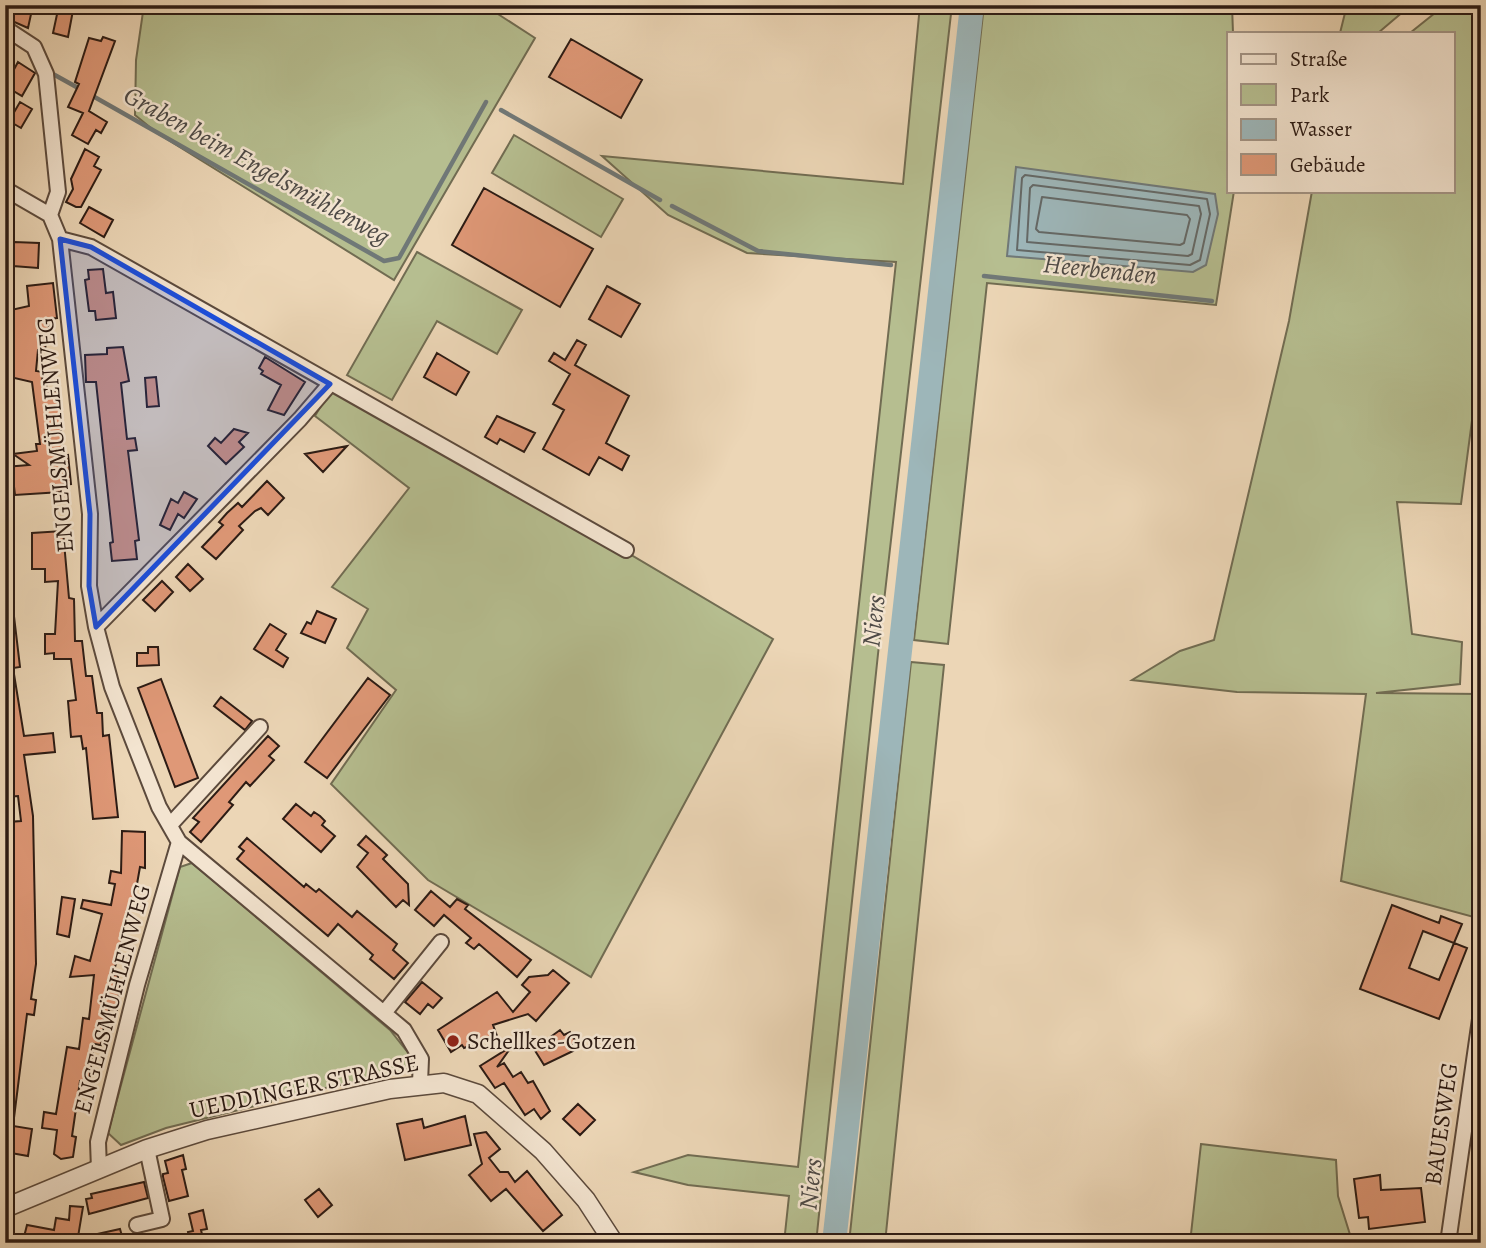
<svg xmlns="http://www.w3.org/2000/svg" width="1486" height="1248" viewBox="0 0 1486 1248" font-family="Alegreya,serif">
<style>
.green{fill:#b6be90;stroke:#716c52;stroke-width:2}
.water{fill:#9db6b9;stroke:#707877;stroke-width:2}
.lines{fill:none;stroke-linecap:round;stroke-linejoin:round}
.shore{stroke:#646866;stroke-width:2}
.stream{stroke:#707877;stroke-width:4.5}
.river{stroke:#9db6b9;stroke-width:24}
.building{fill:#df9877;stroke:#2c1b14;stroke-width:2;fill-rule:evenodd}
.minor-casing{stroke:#5c4a3c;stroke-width:18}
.tertiary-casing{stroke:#5c4a3c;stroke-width:21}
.minor{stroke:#f3e4d0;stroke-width:14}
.tertiary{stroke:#f3e4d0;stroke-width:18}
.marked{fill:#1d4ed8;fill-opacity:0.2;stroke:#1d4ed8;stroke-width:5;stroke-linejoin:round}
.poi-dot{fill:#8f2418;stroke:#f3e4d0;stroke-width:2.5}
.labels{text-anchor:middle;stroke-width:5;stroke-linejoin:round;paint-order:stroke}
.street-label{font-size:24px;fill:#2c1b14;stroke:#f3e4d0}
.poi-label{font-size:24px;fill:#2c1b14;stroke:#f3e4d0;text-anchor:start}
.water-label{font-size:26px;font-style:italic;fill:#4e4a46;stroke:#f3e4d0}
</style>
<rect width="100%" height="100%" fill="#ecd6b6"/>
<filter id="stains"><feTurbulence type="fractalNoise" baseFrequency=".00286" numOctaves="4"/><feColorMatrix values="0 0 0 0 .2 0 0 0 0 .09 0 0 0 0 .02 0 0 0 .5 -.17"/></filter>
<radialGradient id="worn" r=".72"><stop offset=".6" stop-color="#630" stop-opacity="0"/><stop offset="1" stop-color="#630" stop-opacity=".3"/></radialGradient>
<path class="green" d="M144,5H484L535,38L394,280L157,133L135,115L136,60Z
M920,5H952L878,654L816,1243H784L789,1196L688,1185L634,1172L688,1155L798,1167L896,262L747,253L668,215L602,156L903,184Z
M984,5H1232L1233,33H1229V191H1234L1216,305L987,283L948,644L914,640Z
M1347,5H1411L1378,33H1340Z
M1445,5H1481V389L1476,390L1461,504L1397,502L1412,634L1462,642L1460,684L1376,693L1481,694V919L1341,881L1366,694L1237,692L1132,680L1180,651L1214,640L1289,321L1312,191H1453V33H1410Z
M514,135L623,199L601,237L492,173Z
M417,252L522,310L497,354L437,321L392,400L347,375Z
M336,380L773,639L591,977L428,880L331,784L396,690L347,648L368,609L332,587L409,488L315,416Z
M911,662L944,665L885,1243H849Z
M192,863L390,1030L409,1054L410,1066L404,1072L271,1099V1102L166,1128L121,1145L108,1133L180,867Z
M1201,1144L1336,1160L1338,1196L1352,1241L1440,1237L1439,1243H1190Z"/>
<path class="water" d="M1016,167L1215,194L1218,214L1206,265L1193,272L1007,256Z"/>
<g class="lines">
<path class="shore" d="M1025,175L1207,199L1210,214L1200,260L1190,265L1017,250L1022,178Z
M1033,185L1199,206L1201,214L1192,254L1188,256L1027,242L1030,188Z
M1042,197L1187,215L1190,219L1184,243L1180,245L1039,232L1036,229Z"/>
<path class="stream" d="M53,74L80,89
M91,95L384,261L399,258L486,102
M501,110L660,200
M672,206L758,251L891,265
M984,276L1212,301"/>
<path class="river" d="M834,1243L972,5"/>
</g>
<path class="building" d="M16,5H33L28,28L12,21Z
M59,5H74L68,37L53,33Z
M103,37L115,41L89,111L107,122L101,133L96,130L88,144L72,135L83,113L68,107L79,84L75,82L89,38L101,41Z
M571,39L642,80L621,118L549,77Z
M18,62L35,73L22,96L5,86Z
M20,102L32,109L21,128L9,121Z
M85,149L99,157L94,166L101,170L81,207H76L66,202L73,189L71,179Z
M484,188L593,249L560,307L452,245Z
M89,207L113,220L104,237L80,223Z
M14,242L39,243L38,268L13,266Z
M103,269L106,293L113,292L116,318L96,320L95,311H89L85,280L89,279L88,270Z
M53,283L57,318L48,319L49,333L47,334L45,350H38L36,371L43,372L42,382H46L47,392L58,391L63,456L68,455L71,484L61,485V492L15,495L13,478H5V467L29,465L13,454L37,451L36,444H40L32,382L10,377L11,310L29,306L27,286Z
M607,286L640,304L621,337L589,319Z
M577,340L586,345L575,365L629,396L606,443L629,456L622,470L599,457L589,475L543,449L564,410L553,404L570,374L549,361L554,353L565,360Z
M123,347L129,381L121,383L127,439L135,438L137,450L128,451L139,540L135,541L137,559L112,561L110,543L113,542L96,382H86L85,355L107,354V348Z
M437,353L469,372L456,395L424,377Z
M265,357L305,382L284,415L268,410L281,385L261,374L263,371L259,368Z
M156,377L159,406L147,407L145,378Z
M497,416L535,433L524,452L500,439L497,444L485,437Z
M234,429L248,433L239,442L244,447L226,464L208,446L215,438L221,443Z
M347,446L323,472L305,454Z
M267,481L284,498L268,515L261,508L255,511L239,526L243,530L216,559L202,547L223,525L219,522L227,513L238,503L242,507Z
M184,492L197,499L184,518L178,514L170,530L160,525L171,499L178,503Z
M63,531L69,598L74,599L75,641H82L86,676H92L97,713H102L103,736L109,735L118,817L93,819L86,748L83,749L81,736L71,737L68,701L76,700L71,659H54V653L45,654V634H55L58,581L45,582V569H32V533Z
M188,564L203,579L190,591L176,577Z
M162,581L173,592L155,611L143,600Z
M5,608H13L20,667L13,668L24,736L53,733L55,752L24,755L33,816L36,964L31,999L36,1000L34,1015L27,1014L13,1126L32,1129L28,1156L5,1152V1011L13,957H10L8,822L21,821L18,796L5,797Z
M317,611L336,619L325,643L301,633L307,622L311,624Z
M270,624L286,634L276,650L288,658L283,667L254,649Z
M148,647H158L159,665L137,666V653H148Z
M368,678L390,695L327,778L305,762Z
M161,679L198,778L175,787L138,688Z
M221,697L252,721L245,730L214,706Z
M268,736L279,746L269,756L274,760L250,786L246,782L229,802L233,805L201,842L190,832L199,822L193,818Z
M296,804L311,816L314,812L320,816L325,821L322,825L335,836L321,852L283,819Z
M122,831L145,832V868L140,867L134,901H132L113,975L117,974L120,985L117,1010L109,1009L108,1015H105L101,1045L94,1044L89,1082L80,1081L72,1136L76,1137L73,1157L61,1159L54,1154L57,1130L42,1128L44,1112L56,1114L67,1047L79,1049L83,1018L89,1019L94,975L70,977L75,956L90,961L102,914L81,908L83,900L111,905L115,884L109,883L111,871L121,873Z
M366,836L387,855L383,859L408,884L409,905L403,900L396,907L357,867L368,853L358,845Z
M247,838L304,887L306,884L316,892L319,889L352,917L357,911L397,944L393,950L408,963L394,979L370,959L373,955L338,924L328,936L237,859L244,851L239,847Z
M431,891L450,907L457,899L468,905L465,909L531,960L517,977L479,944L474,949L466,943L471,938L444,915L434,926L415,910Z
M62,897L75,899L69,937L57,934Z
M1392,905L1439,923L1441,916L1462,924L1454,943L1467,948L1439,1019L1360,989ZM1423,931L1454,943L1439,980L1409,968Z
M553,970L569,983L536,1021L528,1014L493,1025L497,1036L464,1048L462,1045L451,1052L438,1030L497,992L513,1012L530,992L522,985L529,977L548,975Z
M422,982L442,998L433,1008L428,1004L420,1014L405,1002Z
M560,1030L564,1035L570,1032L576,1042L570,1046L573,1051L544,1065L534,1049Z
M512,1046L497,1067L504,1063L513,1077L521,1072L528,1083L533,1081L550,1111L541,1119L534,1109L525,1115L504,1083L495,1088L480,1066Z
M578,1104L595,1120L580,1135L563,1119Z
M465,1116L471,1145L405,1160L397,1124L422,1119L424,1128Z
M486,1132L500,1149L489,1158L500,1172H508L515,1182L527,1171L562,1215L543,1231L506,1189L491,1201L469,1175L482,1164L474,1134Z
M183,1155L186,1169L182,1170L188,1196L169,1201L163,1177V1174L168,1173L165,1161Z
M1380,1175L1381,1190L1421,1188L1425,1222L1369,1229L1368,1217L1359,1218L1354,1179Z
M144,1182L148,1198L89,1214L86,1199L92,1198L91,1194Z
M319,1189L332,1205L318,1217L305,1200Z
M70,1206L83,1207L77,1243L24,1237L27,1225L54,1230L56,1218L69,1220Z
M203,1210L207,1229L201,1230L204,1243H190L188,1232L193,1231L189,1214Z
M120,1229L124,1243H79V1238Z"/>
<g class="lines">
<defs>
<path id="minor" d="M5,28L34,47L46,74L58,192L50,215
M5,189L50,215L60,239L90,514L89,586L96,627L112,687L159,807L179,842L404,1030L421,1059L420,1083
M60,239L91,247L626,550
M96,627L300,419L330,384
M170,825L260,727
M384,1013L441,942
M99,1169L98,1142L137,985L179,842
M137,1225L162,1219L147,1149
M1448,1243L1481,1012"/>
<path id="tertiary" d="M5,1208L147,1149L207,1130L390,1089L444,1083L478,1094L543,1151L586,1200L614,1243"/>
</defs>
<use href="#minor" class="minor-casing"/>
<use href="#tertiary" class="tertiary-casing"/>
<use href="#minor" class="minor"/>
<use href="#tertiary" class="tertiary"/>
</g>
<path class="marked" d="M60,239L91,247L330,384L96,627L89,586L90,514Z"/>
<circle class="poi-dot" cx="453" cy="1041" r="7"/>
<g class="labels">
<g class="street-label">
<text transform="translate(55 435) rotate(-95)" y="8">ENGELSMÜHLENWEG</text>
<text transform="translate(112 999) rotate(-75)" y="8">ENGELSMÜHLENWEG</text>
<text transform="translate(304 1086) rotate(-12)" y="8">UEDDINGER STRASSE</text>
<text transform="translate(1441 1124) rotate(-82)" y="8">BAUESWEG</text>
</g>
<g class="poi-label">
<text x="467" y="1049">Schellkes-Gotzen</text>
</g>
<g class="water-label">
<text transform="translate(257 165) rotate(29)" y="9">Graben beim Engelsmühlenweg</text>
<text transform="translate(1100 269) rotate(6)" y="9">Heerbenden</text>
<text transform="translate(873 621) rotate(-84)" y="9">Niers</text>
<text transform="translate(810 1184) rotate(-84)" y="9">Niers</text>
</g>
</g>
<rect width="1486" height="1248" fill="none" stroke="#ecd6b6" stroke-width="28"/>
<rect x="7" y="7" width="1472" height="1234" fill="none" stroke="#2c1b14" stroke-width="3.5"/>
<rect x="14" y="14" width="1458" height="1220" fill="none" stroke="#2c1b14" stroke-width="2"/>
<rect x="1227" y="32" width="228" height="161" fill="#f3e4d0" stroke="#a39485" stroke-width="2"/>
<rect x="1241" y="54" width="35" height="10" fill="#f3e4d0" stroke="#a39485" stroke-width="2"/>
<text x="1290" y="66" font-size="21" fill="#2c1b14">Straße</text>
<rect x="1241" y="84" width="35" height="21" fill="#b6be90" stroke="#a39485" stroke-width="2"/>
<text x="1290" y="102" font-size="21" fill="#2c1b14">Park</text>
<rect x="1241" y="119" width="35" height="21" fill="#9db6b9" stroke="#a39485" stroke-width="2"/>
<text x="1290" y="136" font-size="21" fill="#2c1b14">Wasser</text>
<rect x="1241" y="154" width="35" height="21" fill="#df9877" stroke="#a39485" stroke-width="2"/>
<text x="1290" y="172" font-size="21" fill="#2c1b14">Gebäude</text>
<rect width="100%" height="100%" filter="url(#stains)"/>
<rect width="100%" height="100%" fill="url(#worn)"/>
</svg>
